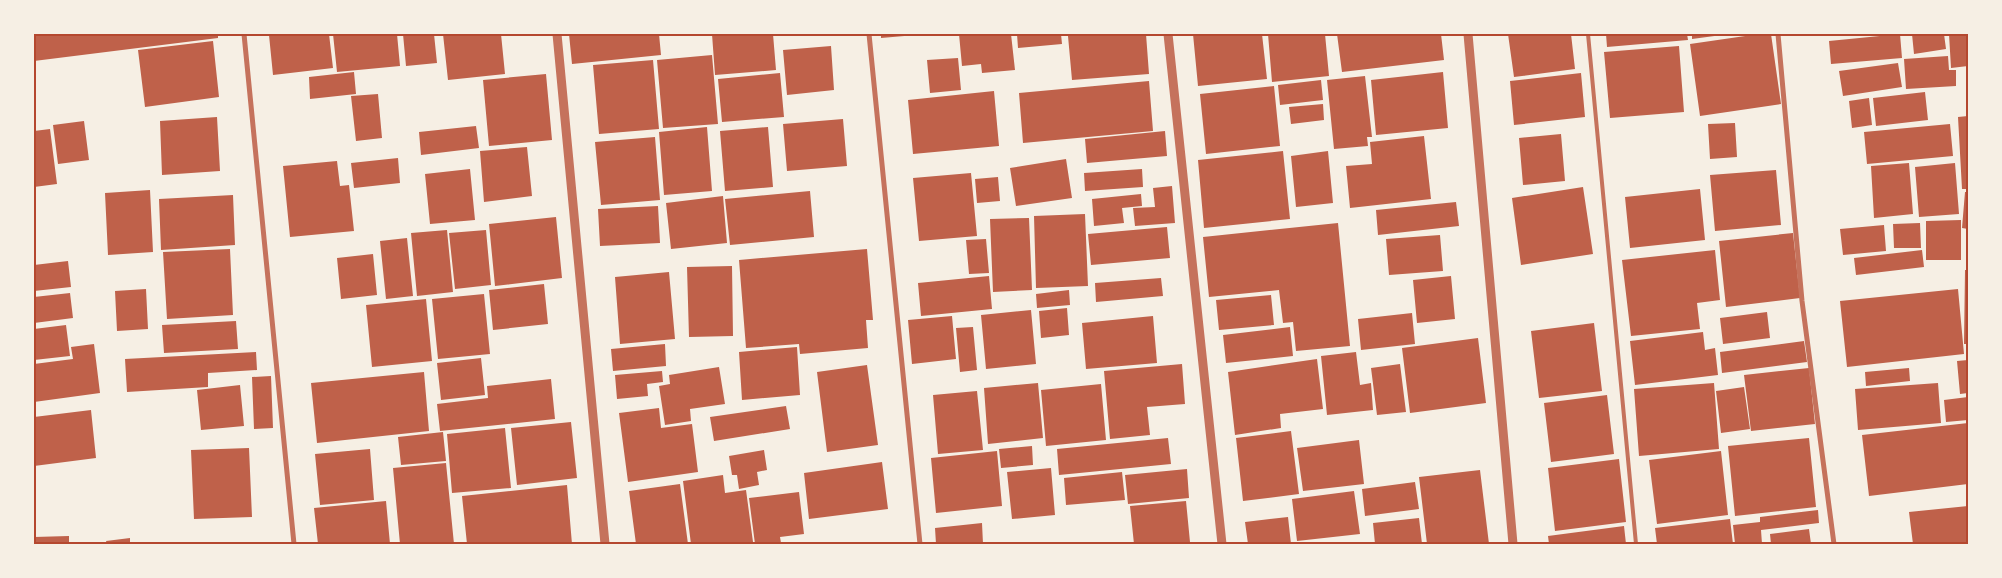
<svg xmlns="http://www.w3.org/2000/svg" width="2002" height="578" viewBox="0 0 2002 578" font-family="'PT Sans',sans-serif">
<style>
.building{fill:#bf614a}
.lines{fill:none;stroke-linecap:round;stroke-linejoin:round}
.service{stroke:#c5725c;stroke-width:4}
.minor{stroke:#c5725c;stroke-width:5}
.tertiary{stroke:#c5725c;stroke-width:9}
.neatline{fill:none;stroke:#b5482f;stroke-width:2}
</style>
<rect width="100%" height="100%" fill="#f6efe4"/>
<path class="building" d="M34,34H218V38L34,61Z
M286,34H329L333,68L273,75L269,35Z
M333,34H397L400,66L337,72Z
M403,34H434L437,63L406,66Z
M443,34H501L505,74L448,80Z
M569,34H659L661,55L572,64Z
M712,34H773L776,70L715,75Z
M881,34H916V35L881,38Z
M959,34H1011L1015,70L982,73L981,64L962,66Z
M1017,34H1061L1062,44L1018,48Z
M1094,34H1146L1149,74L1072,80L1068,36Z
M1193,34H1262L1267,79L1198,86Z
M1268,34H1325L1329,76L1272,82Z
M1337,34H1441L1444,60L1342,72Z
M1508,34H1571L1575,69L1514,77Z
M1606,34H1687L1688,40L1607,47Z
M1692,34H1722V35L1692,39Z
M1759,34H1771L1781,104L1700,116L1690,44Z
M1900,34L1902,58L1831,64L1829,41Z
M1912,34H1944L1946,49L1914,54Z
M1949,34H1968V66L1951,68Z
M213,41L219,97L145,107L138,50Z
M831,46L834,90L787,95L783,50Z
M1679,46L1684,112L1610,118L1604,52Z
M712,55L718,124L663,128L657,60Z
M1948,56L1949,70H1956V86L1906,89L1904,59Z
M958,58L961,90L930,93L927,60Z
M653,60L659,129L599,134L593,65Z
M1898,63L1902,87L1843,96L1839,71Z
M354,72L356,94L310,99L309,77Z
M1443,72L1448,128L1376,135L1371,80Z
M780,73L784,117L722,122L718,79Z
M1581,73L1585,117L1514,125L1510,81Z
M546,74L552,140L489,146L483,80Z
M1365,76L1372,137H1367L1368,146L1334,149L1327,80Z
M1321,80L1323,100L1280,105L1278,85Z
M1149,81L1153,131L1023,143L1019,93Z
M1274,86L1280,146L1206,154L1200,94Z
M994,91L999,146L913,154L908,100Z
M1925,92L1928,120L1876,126L1873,98Z
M378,94L382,138L356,141L351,96Z
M1869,98L1872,125L1852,128L1849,101Z
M1323,104L1324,120L1291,124L1289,107Z
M1968,116V189H1962L1958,117Z
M217,117L220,171L162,175L160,121Z
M843,119L847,166L787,171L783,124Z
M84,121L89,160L58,164L53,125Z
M1735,123L1737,157L1710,159L1708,124Z
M1950,124L1953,156L1867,164L1864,132Z
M476,126L479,148L421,155L419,132Z
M707,127L712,191L664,195L659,132Z
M768,127L773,187L725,191L720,131Z
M50,129L57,184L34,187V131Z
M1165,131L1167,156L1087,163L1085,139Z
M1561,134L1565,181L1523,185L1519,138Z
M1424,136L1431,199L1350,208L1346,166L1372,164L1370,142Z
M655,137L660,200L601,205L595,142Z
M527,147L532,196L484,202L480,151Z
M1283,151L1290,219L1204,228L1198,160Z
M1328,151L1333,203L1296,207L1291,156Z
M398,158L400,183L354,188L351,163Z
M1066,159L1072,198L1016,206L1010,168Z
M337,161L340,186L349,185L354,231L290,237L283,166Z
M1909,163L1913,214L1874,218L1871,166Z
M1955,163L1959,214L1919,217L1915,167Z
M470,169L475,220L430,224L425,174Z
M1142,169L1143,187L1085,191L1084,173Z
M1776,170L1781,225L1715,231L1710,175Z
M971,173L977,236L919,241L913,178Z
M998,177L1000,201L977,203L975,179Z
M1172,186L1175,223L1135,226L1133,208L1155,207L1153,188Z
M1583,187L1593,254L1521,265L1512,198Z
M1700,189L1705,240L1630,248L1625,197Z
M150,190L153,252L108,255L105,193Z
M810,191L814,237L730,245L725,199Z
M1965,192H1968V229L1962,228Z
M1141,194L1142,206L1122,208L1124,223L1094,226L1092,199Z
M233,195L235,245L161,250L159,199Z
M723,196L727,243L671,249L666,203Z
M1456,202L1459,226L1378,235L1376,210Z
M658,206L660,243L600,246L598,209Z
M1085,214L1088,286L1036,288L1034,216Z
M556,217L562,278L495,286L489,224Z
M1029,218L1032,290L993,292L990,219Z
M1961,220V260H1926V221Z
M1338,223L1350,346L1296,351L1293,322L1283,323L1279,290L1209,297L1203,237Z
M1920,223L1921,248H1894L1893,224Z
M1884,225L1886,251L1843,255L1840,229Z
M1167,227L1170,258L1091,265L1088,234Z
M447,230L453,292L417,296L411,233Z
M486,230L491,285L455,289L449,233Z
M1793,233L1800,298L1726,307L1719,241Z
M1440,235L1443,271L1389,275L1386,239Z
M407,238L413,296L386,299L380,241Z
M986,239L989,273L969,274L966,240Z
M230,249L233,315L167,319L163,252Z
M867,249L873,320H866L868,348L800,354L799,344L746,348L739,260Z
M1715,250L1720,300L1697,303L1700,329L1631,336L1622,260Z
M1922,250L1924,267L1856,275L1854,258Z
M373,254L377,295L341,299L337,258Z
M68,261L71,287L34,291V265Z
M732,266L733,336L689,337L687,267Z
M1965,270H1968V344H1964Z
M669,272L675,339L620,344L615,277Z
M989,276L992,309L921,316L918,283Z
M1451,276L1455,319L1417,323L1413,280Z
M1161,278L1163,296L1096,302L1095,283Z
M544,284L548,324L493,330L489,290Z
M146,289L148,329L117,331L115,291Z
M1958,289L1964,354L1847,367L1840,301Z
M1069,290L1070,305L1037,308L1036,294Z
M70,293L73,318L34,323V297Z
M484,294L490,354L438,359L432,299Z
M1271,295L1274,325L1219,330L1216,300Z
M426,299L432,361L372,367L366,305Z
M1067,308L1069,335L1041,338L1039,311Z
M1031,310L1036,364L986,369L981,315Z
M1767,312L1770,338L1723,344L1720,318Z
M1412,313L1415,344L1361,350L1358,319Z
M952,316L956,359L912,364L908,320Z
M1153,316L1157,363L1086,369L1082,323Z
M236,321L238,349L164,353L162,325Z
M1594,323L1602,391L1539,398L1531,331Z
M66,325L70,356L34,360V329Z
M973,327L977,370L960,372L956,328Z
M1290,327L1293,356L1226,363L1223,335Z
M1703,332L1705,350L1715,348L1718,375L1635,385L1630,341Z
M1478,338L1486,403L1410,413L1402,348Z
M1804,341L1807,362L1722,373L1720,352Z
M94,344L100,393L34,402V364L73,359L71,347Z
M665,344L666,366L613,371L611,349Z
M797,347L800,395L742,400L739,352Z
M256,352L257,370L208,373V387L127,392L125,359Z
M1356,352L1360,385L1371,383L1373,410L1327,415L1321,356Z
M481,358L485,395L441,400L437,363Z
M1317,359L1323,409L1280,414L1281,428L1235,435L1228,372Z
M1968,360V393L1960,394L1957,361Z
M1182,364L1185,404L1147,407L1150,435L1110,439L1104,371Z
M1400,364L1406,412L1377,415L1371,368Z
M867,365L878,445L827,452L817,372Z
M719,367L725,404L690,409L691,421L665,425L659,386L670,384L669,375Z
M1809,368L1815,424L1751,431L1744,375Z
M1909,368L1910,381L1866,386L1865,372Z
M662,371L663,382L647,384L648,396L617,399L615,375Z
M424,372L429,431L317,443L311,383Z
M271,376L273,428L254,429L252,377Z
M551,379L555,419L440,431L437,404L488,398L487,386Z
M1038,383L1043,438L988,444L984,388Z
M1714,383L1719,449L1639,456L1634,389Z
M1938,383L1941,423L1858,430L1855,389Z
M1101,384L1106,440L1046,446L1041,390Z
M240,385L244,426L201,430L197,390Z
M1744,387L1750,429L1721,433L1716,391Z
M977,391L983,450L938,454L933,395Z
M1607,395L1614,454L1551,462L1544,403Z
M1968,397V420L1946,422L1944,400Z
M786,406L790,429L714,441L710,417Z
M659,408L661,428L692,424L698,472L628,482L619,413Z
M91,410L96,458L34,466V417Z
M571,422L577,478L517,485L511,428Z
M1968,423V484L1869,496L1862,435Z
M505,428L511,488L452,493L447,434Z
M1291,431L1299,494L1243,501L1236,438Z
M443,432L446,461L401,465L398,437Z
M1168,438L1171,464L1059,475L1057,449Z
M1809,438L1816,507L1735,516L1728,446Z
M1359,440L1364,484L1303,491L1297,448Z
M1032,446L1033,465L1001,468L999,449Z
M249,448L252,517L194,519L191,450Z
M370,449L374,500L320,505L315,454Z
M764,450L767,470L757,472L759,485L739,489L737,475H732L729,456Z
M997,451L1002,506L936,513L931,458Z
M1721,451L1728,515L1657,524L1649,460Z
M1619,459L1626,522L1555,531L1548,468Z
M882,462L888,509L809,519L804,473Z
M446,463L454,544H400L393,468Z
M1051,468L1055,515L1012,519L1007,472Z
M1187,469L1189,498L1128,504L1125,475Z
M1480,470L1489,544H1427L1419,477Z
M1122,472L1125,500L1066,505L1064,478Z
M723,475L725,493L746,490L753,542L691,544L683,481Z
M1415,482L1419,509L1365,516L1362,489Z
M680,484L688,544H636L629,491Z
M567,485L572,544H467L462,496Z
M1354,491L1360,534L1297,541L1292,499Z
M799,492L804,534L780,537L781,543L755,544L749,498Z
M386,501L390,544H318L314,508Z
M1186,501L1190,542L1134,544L1130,506Z
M1968,506V544H1913L1909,512Z
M1818,510L1819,523L1761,530L1762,544H1735L1733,525L1760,522V517Z
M1288,517L1291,544H1248L1245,522Z
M1419,518L1422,544H1375L1373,523Z
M1730,519L1733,544H1657L1655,528Z
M982,523L983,544H936L935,528Z
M1624,526L1626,544H1549L1548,536Z
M1809,529L1811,544H1771L1770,534Z
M69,536V544H34V537Z
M130,538V544H107L106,541Z"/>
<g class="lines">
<path class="service" d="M1588,34L1636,544"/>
<path class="minor" d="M244,34L294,544
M869,34L920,544
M1778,34L1802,301L1834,544"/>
<path class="tertiary" d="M557,34L605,544
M1168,34L1222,544
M1468,34L1513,544"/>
</g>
<rect width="2002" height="578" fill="none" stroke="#f6efe4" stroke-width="70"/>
<rect x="35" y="35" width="1932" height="508" class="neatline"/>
</svg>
